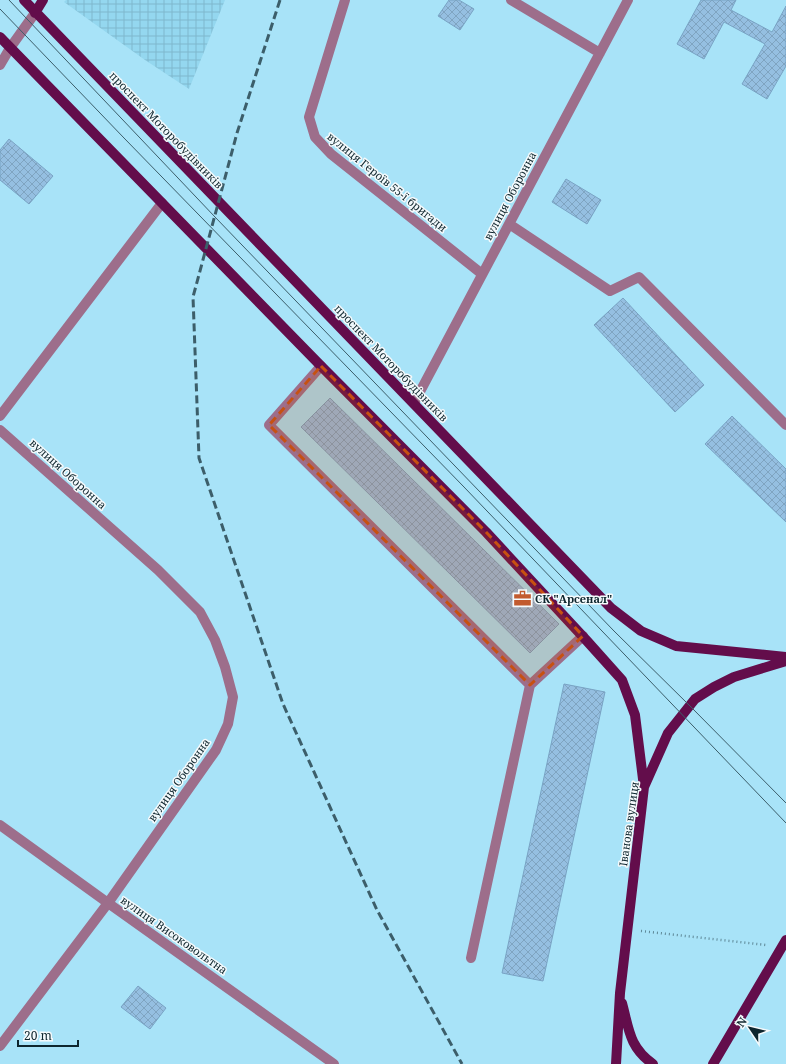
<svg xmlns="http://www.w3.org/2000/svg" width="786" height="1064" viewBox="0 0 786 1064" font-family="'Noto Serif',serif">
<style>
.industrial{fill:url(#industrial-grid)}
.building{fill:url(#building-cross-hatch);stroke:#79a3c4}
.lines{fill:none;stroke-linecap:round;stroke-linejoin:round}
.path{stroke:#5d8796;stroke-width:2.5;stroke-dasharray:1 3;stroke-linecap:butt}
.minor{stroke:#9d6e8b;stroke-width:10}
.major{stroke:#630d4b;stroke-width:10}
.tram{stroke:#3c5e6a;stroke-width:1}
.rail{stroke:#3c5e6a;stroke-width:3;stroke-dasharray:8 4;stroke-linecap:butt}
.marked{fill:#c75111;fill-opacity:0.2;stroke:#c75111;stroke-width:3;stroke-dasharray:8 5;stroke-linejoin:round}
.labels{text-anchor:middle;stroke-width:3;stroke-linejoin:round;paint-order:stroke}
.street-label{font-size:11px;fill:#0e262e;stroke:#f5fafc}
.poi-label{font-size:11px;font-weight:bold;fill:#0e262e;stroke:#f5fafc;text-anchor:start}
</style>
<defs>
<pattern id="industrial-grid" width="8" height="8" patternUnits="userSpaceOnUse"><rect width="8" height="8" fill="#94d7ef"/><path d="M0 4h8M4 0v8" fill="none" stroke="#7eb8cd"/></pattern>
<pattern id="building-cross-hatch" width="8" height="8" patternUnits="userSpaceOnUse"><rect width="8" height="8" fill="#95bfe1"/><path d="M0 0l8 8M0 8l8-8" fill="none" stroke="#7fa4c1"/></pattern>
</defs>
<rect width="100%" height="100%" fill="#a8e3f8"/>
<path class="industrial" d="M66,0H225L189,89L145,60L64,2Z"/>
<path class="building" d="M449,0H459L474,9L460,30L438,16Z
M701,0H736L731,10L772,32L786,6V66L767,99L742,84L765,44L724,22L704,59L677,44Z
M9,139L53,176L29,204L0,180V150Z
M566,179L601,200L587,224L552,202Z
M623,298L704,385L675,412L594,325Z
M330,398L559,624L530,653L301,427Z
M732,416L786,469V522L705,444Z
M564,684L605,692L543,981L502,973Z
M138,986L166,1008L150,1029L121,1007Z"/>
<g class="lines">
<path class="path" d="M641,931L766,945"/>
<path class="minor" d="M345,0L309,117L315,137L331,154L482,274
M511,0L600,53
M0,65L10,48L35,13
M509,224L610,291L639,277L786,425
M321,366L269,425L530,685L583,636
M414,403L628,0
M0,416L162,203
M0,430L158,570L200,612L215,640L225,667L233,697L228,724L216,750L108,903L0,1046
M0,825L108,903L334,1064
M471,958L530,685"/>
<path class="major" d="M24,0L611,608L641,631L676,646L786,657
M35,13L43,0
M0,37L321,366L486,532L587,641L622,680L635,715L644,787
M622,1003C629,1029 629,1047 653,1064
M616,1064L620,993L644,787L668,733L695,699L714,687L734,677L786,661
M713,1064L786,940"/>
<path class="tram" d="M9,0L215,217L614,631L690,706L786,803
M0,9L124,138L464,487L786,823"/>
<path class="rail" d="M280,0L237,133L193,297L199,458L283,704L377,910L462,1064"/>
</g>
<path class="marked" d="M321,366L486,532L583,636L530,685L269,425Z"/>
<defs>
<symbol id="office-bare" viewBox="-9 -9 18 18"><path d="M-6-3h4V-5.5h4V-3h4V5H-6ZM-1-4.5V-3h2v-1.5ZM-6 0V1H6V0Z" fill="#c25b2e" stroke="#f5fafc" stroke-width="2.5" paint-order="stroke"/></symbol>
</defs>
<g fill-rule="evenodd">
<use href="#office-bare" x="510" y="586" width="25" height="25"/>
</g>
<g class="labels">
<g class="street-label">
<text transform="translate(166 130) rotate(46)" y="4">проспект Моторобудівників</text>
<text transform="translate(387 182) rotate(39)" y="4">вулиця Героїв 55-ї бригади</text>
<text transform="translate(510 196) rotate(-62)" y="4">вулиця Оборонна</text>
<text transform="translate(391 363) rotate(46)" y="4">проспект Моторобудівників</text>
<text transform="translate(68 474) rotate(42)" y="4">вулиця Оборонна</text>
<text transform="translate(179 780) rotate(-55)" y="4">вулиця Оборонна</text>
<text transform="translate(629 824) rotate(-82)" y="4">Іванова вулиця</text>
<text transform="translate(174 935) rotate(35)" y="4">вулиця Високовольтна</text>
</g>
<g class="poi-label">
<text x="535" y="603">СК "Арсенал"</text>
</g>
</g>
<g transform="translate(750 1028) rotate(305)" stroke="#f5fafc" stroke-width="3" paint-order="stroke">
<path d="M0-3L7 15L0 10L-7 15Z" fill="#0e262e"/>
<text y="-6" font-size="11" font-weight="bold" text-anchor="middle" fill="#0e262e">N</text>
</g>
<path d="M18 1040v6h60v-6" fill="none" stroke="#0e262e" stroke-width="2"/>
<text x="24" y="1040" font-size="12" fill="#0e262e" stroke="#f5fafc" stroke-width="3" paint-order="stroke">20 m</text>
</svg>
